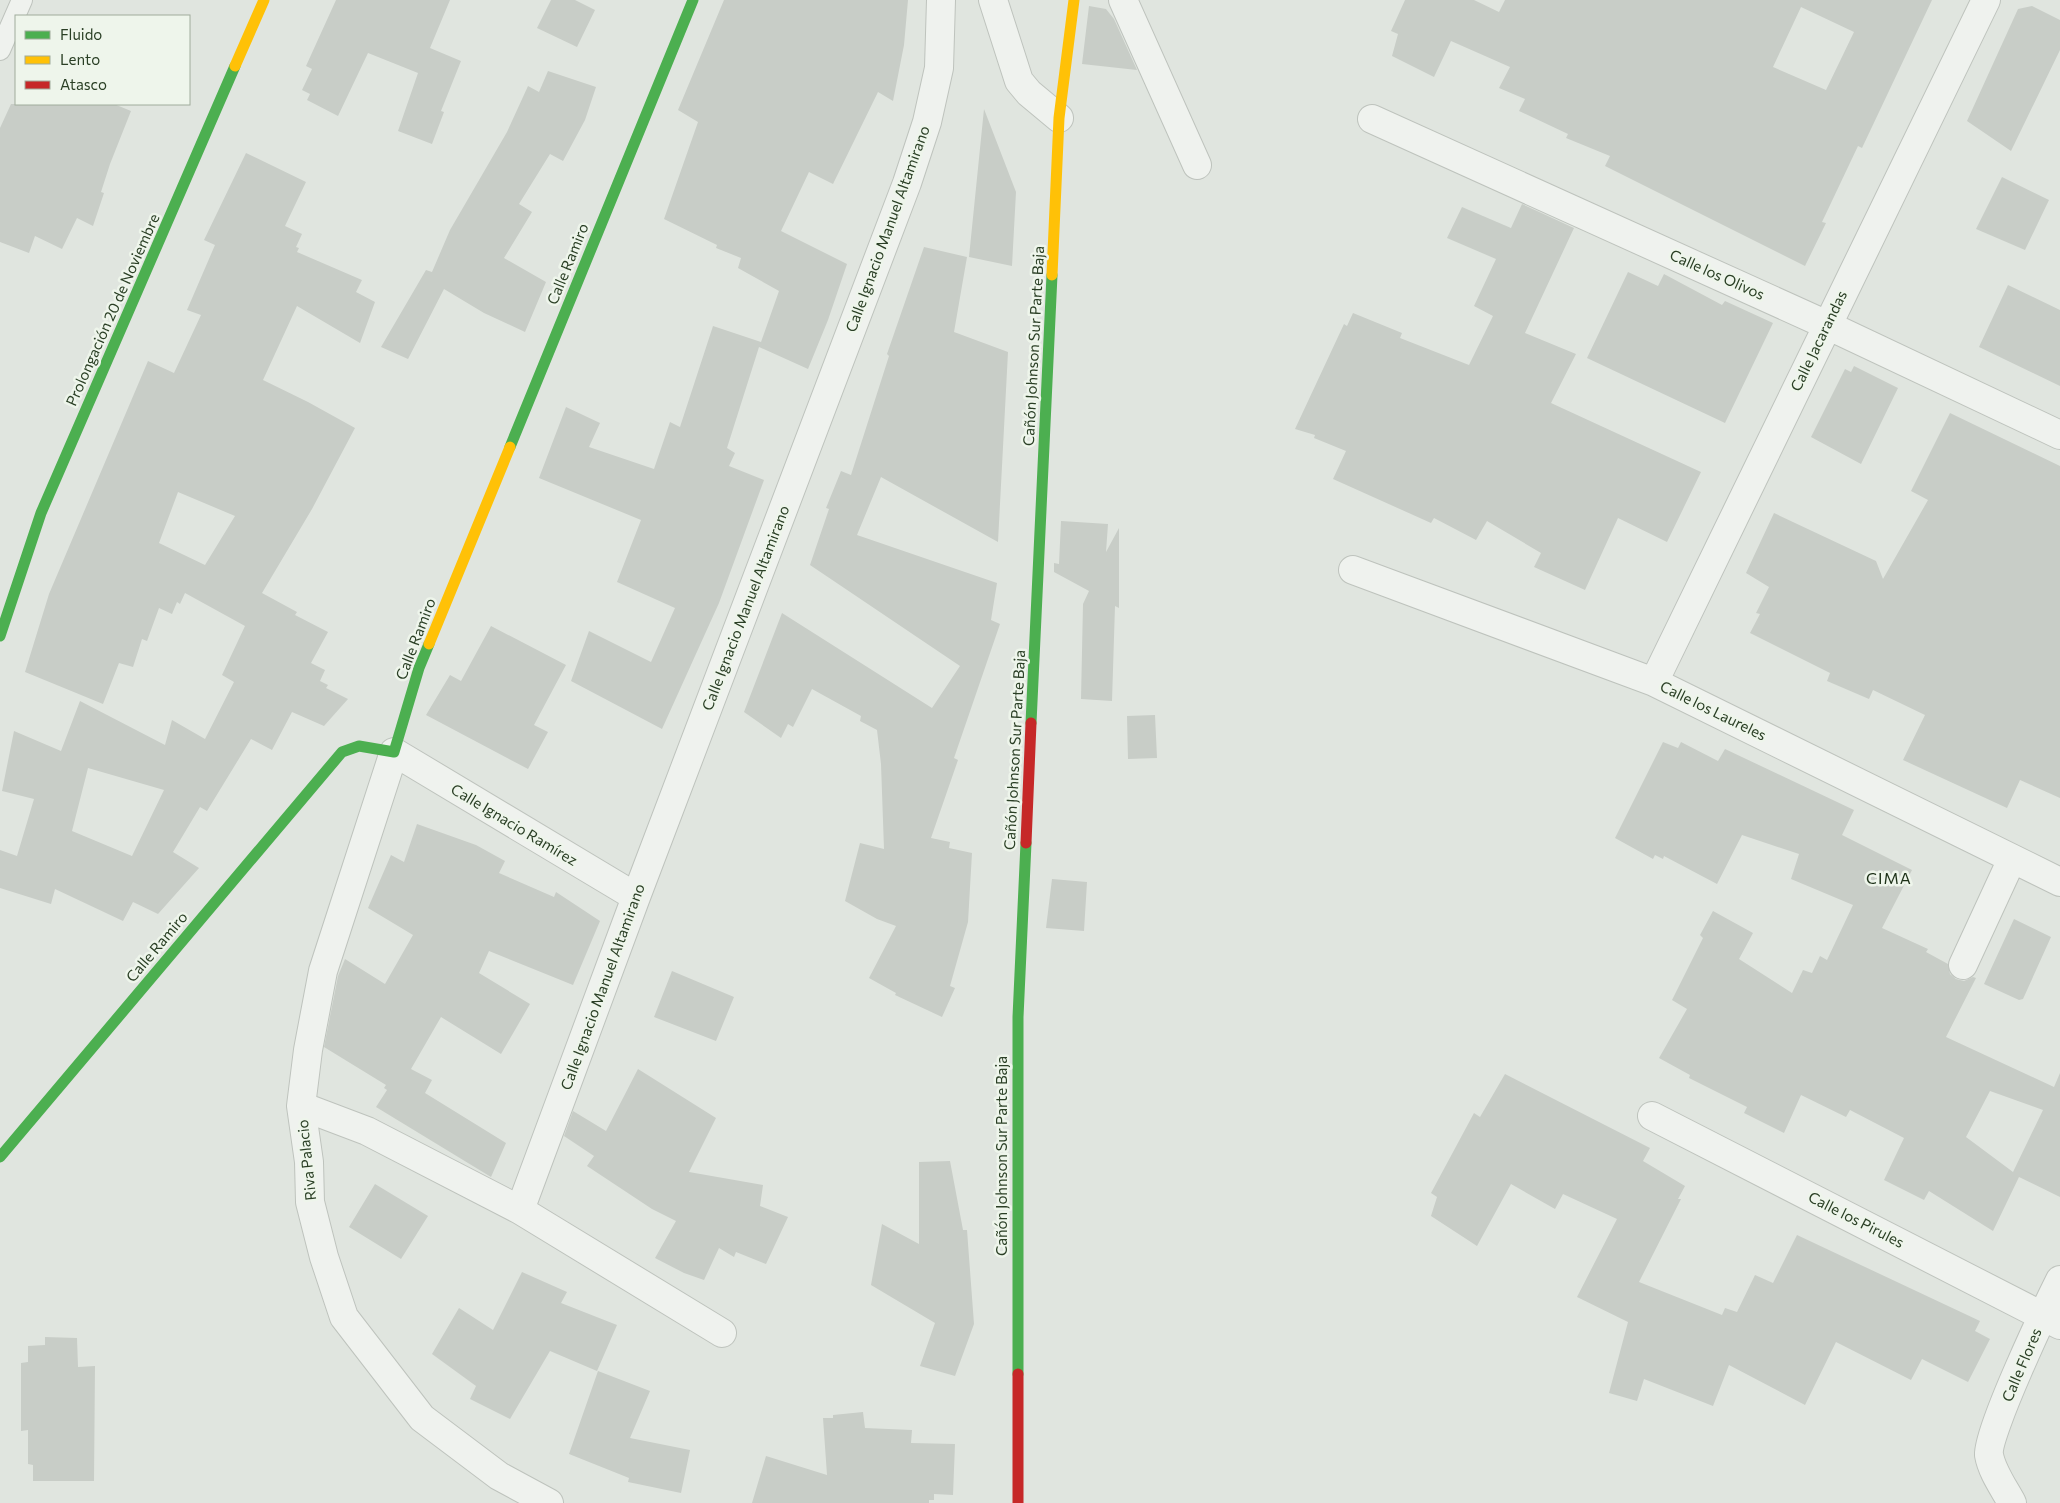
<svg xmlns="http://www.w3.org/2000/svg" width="2060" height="1503" viewBox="0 0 2060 1503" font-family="Commissioner,sans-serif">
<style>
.building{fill:#c8cdc7;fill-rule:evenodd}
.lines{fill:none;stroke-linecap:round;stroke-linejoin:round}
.lane-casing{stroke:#bec3bd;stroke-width:22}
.street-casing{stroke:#bec3bd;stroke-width:30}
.lane{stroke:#eff2ee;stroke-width:20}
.street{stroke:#eff2ee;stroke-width:28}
.fast{stroke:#4caf50;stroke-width:11}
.slow{stroke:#ffc107;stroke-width:11}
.jam{stroke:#c62828;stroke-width:11}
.labels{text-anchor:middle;stroke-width:5;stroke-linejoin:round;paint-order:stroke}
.street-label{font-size:15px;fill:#2a3f25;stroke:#eef5eb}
.neighbourhood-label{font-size:16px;letter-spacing:1px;fill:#1c3017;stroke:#eef5eb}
</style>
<rect width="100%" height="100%" fill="#e0e5df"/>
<path class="building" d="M336,0H450L430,48L461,61L441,111L444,112L432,144L398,131L418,73L368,53L338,116L307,100L310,94L302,90L312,69L306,66Z
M551,0H575L595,10L577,47L537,28Z
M724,0H908L904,45L893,101L878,92L833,184L809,172L781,231L847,264L828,320L808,369L759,347L727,448L735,453L729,466L764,480L719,603L662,729L571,681L589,631L651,662L675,608L617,582L641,520L539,478L566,407L600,423L589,447L654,469L670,422L680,427L713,326L761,342L779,291L738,268L741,258L716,248L717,245L664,219L698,122L678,110Z
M1405,0H1474L1499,12L1505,0H1932L1862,148L1858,146L1822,222L1826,223L1805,266L1605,166L1610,156L1566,138L1568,134L1519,111L1525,99L1499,88L1510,67L1451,41L1434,77L1392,56L1398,34L1391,31ZM1801,7L1854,32L1826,90L1773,67Z
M1089,6L1106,9L1114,19L1137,70L1082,64Z
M2032,6L2060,20V50L2011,151L1967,121L2018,9Z
M548,71L596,87L585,120L563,161L550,154L519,204L532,212L504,258L546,282L525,332L484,313L444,289L408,359L381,347L426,270L432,272L450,230L507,132L528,86L539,92Z
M11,104H114L131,111L110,164L101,192L104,193L93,226L77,218L62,249L35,236L29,253L0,242V128Z
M984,109L1016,192L1012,266L969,257Z
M246,153L306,182L285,226L302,234L296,247L299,248L297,252L362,280L356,292L375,302L360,343L297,306L263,380L308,402L355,428L312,509L262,593L297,612L295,615L328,632L311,663L325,670L320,681L328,685L326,688L348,699L324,726L292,712L272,750L251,739L207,811L200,807L173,852L199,868L158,914L133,902L123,921L55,889L51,904L0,888V850L17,856L34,799L2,791L14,731L61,751L80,701L165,745L172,720L205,739L234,682L222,675L245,626L185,593L180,604L177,602L172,614L159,608L147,641L142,639L133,667L119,663L103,704L25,672L49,594L148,361L174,373L201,315L187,310L215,245L204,240ZM178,492L235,516L205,565L159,543ZM88,768L164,790L132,856L72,831Z
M2002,177L2049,200L2025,250L1976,229Z
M1522,204L1574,228L1525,333L1576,354L1551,403L1701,472L1667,542L1618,518L1585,590L1534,567L1541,553L1487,521L1476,540L1434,518L1431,523L1333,479L1346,451L1314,438L1315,435L1295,429L1344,324L1347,326L1353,313L1402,333L1400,338L1469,365L1493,316L1474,306L1496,259L1447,238L1462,207L1511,228Z
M924,247L967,257L954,332L1008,352L998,542L881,477L857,535L997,583L991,620L1000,624L954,758L958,760L931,838L950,842L949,848L972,853L968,922L950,986L955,988L942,1017L895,995L896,993L869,978L896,926L877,919L845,901L860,843L884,849L881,764L877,730L860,721L861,716L812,689L793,727L788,724L781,738L744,712L782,613L932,708L960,666L810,565L829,509L826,508L841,471L851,475L889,356L887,354Z
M1628,272L1658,286L1664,274L1722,305L1725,301L1773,323L1725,423L1587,358Z
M2008,285L2060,310V386L1979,347Z
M1854,366L1898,388L1861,464L1811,437L1845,369L1851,372Z
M1950,413L2060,466V798L2020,780L2007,808L1903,760L1925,715L1873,690L1869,699L1827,681L1830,673L1750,633L1760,614L1756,613L1769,587L1746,573L1774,513L1876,561L1883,579L1928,500L1911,491Z
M1061,521L1108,524L1106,552L1119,528V608L1115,606L1112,701L1081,699L1083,604L1089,591L1054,572V563L1059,564Z
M491,626L566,665L534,725L548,732L528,769L426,715L450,675L461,681Z
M1155,715L1157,758L1128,759L1127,716Z
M1663,742L1678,748L1681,742L1718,761L1725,749L1854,810L1842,835L1912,870L1882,928L1928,949L1926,952L1948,964L1950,974L1956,979L1964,981L1973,977L1976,978L1946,1037L2054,1087L2060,1073V1197L2019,1177L1993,1231L1929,1191L1924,1200L1884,1180L1904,1138L1850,1110L1846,1117L1801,1095L1784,1133L1744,1113L1747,1107L1689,1078L1690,1075L1659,1058L1687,1009L1672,1000L1703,938L1700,935L1713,911L1753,933L1739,959L1792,993L1803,970L1812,973L1820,956L1827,960L1853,905L1791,879L1799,854L1742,835L1717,884L1664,856L1663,859L1655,855L1653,859L1615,838ZM1990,1091L2043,1110L2013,1172L1966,1137Z
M417,824L476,845L505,861L499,873L554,897L556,892L600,921L573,985L489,951L479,973L530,1004L501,1054L441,1017L411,1069L432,1080L425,1093L506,1143L491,1177L376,1107L387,1090L384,1088L386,1085L324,1047L338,976L345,959L385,984L413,935L368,908L391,855L404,862Z
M1052,879L1087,882L1084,931L1046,928Z
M2014,919L2051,937L2023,999L2019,1000L1984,984Z
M672,971L734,997L716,1041L654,1017Z
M638,1069L716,1118L689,1172L763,1185L760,1206L788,1217L766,1264L736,1252L734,1257L719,1248L704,1280L684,1273L655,1258L676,1221L652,1209L587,1166L594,1156L564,1136L573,1111L606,1131Z
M1505,1074L1650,1148L1643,1161L1685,1186L1678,1199H1681L1639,1282L1722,1315L1725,1308L1737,1312L1755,1275L1773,1283L1797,1235L1980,1321L1975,1331L1990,1339L1968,1382L1922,1359L1911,1380L1836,1342L1805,1405L1729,1365L1713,1406L1644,1379L1637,1401L1609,1393L1628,1322L1577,1297L1617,1219L1563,1194L1555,1209L1511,1184L1477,1246L1431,1216L1437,1197L1431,1193L1474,1113L1480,1117Z
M950,1161L963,1230H967L974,1324L955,1376L920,1366L935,1323L871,1285L882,1224L919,1244V1162Z
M375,1184L428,1216L401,1259L349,1227Z
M522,1272L567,1292L561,1303L617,1325L597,1371L550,1351L510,1419L470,1399L476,1386L432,1354L459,1308L493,1330Z
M45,1337L77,1338L78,1367L95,1366L94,1481H33V1465L28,1464V1430L21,1431V1363L28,1362V1346L45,1345Z
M598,1371L650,1391L630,1438L690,1450L681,1493L628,1482L629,1478L569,1454Z
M863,1412L865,1428L912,1430L911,1443L955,1444L953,1495L934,1494V1500H929V1503H752L766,1456L827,1475L823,1418H833V1415Z"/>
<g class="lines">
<defs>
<path id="lane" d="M0,50L22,0"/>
<path id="street" d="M993,0L1019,81L1029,93L1059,118
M1123,0L1197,165
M1372,119L1827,325L2060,435
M1353,570L1654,682L2060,882
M1654,682L1986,0
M1963,965L2012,859
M301,1106L308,1050L323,971L394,752L636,897
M1652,1116L2060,1325
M520,1210L636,897L907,183L927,122L939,68L941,0
M549,1503L499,1476L422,1418L344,1317L324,1257L310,1202L309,1162L301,1106L367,1131L520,1210L722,1333
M2012,1503C2004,1488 1992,1472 1989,1455C1986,1434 2047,1306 2060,1280"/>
</defs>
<use href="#lane" class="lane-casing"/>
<use href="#street" class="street-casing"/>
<use href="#lane" class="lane"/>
<use href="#street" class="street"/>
<path class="fast" d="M510,447L693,0
M0,636L41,513L235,66
M1031,723L1052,275
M0,1157L342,752L359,746L394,752L419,668L429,644
M1018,1374V1017L1026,843"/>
<path class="slow" d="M235,66L264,0
M1052,275L1059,118L1074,0
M429,644L510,447"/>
<path class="jam" d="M1026,843L1031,723
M1018,1374V1503"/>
</g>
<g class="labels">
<g class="street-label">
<text transform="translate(888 229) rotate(-70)" y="5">Calle Ignacio Manuel Altamirano</text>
<text transform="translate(568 264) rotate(-68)" y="5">Calle Ramiro</text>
<text transform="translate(1717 275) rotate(24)" y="5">Calle los Olivos</text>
<text transform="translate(113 310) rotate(-66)" y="5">Prolongación 20 de Noviembre</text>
<text transform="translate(1819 341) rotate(-64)" y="5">Calle Jacarandas</text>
<text transform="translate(1034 346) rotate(-87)" y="5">Cañón Johnson Sur Parte Baja</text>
<text transform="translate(746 608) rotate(-69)" y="5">Calle Ignacio Manuel Altamirano</text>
<text transform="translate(416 639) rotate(-69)" y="5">Calle Ramiro</text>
<text transform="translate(1713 711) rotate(26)" y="5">Calle los Laureles</text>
<text transform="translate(1015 750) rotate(-87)" y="5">Cañón Johnson Sur Parte Baja</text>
<text transform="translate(514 825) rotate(31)" y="5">Calle Ignacio Ramírez</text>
<text transform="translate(157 947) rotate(-50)" y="5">Calle Ramiro</text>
<text transform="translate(603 987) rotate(-70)" y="5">Calle Ignacio Manuel Altamirano</text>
<text transform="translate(1002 1156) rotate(-90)" y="5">Cañón Johnson Sur Parte Baja</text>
<text transform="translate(307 1160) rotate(-96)" y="5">Riva Palacio</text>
<text transform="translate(1856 1220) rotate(27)" y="5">Calle los Pirules</text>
<text transform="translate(2022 1365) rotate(-67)" y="5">Calle Flores</text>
</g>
<g class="neighbourhood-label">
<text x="1889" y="884">CIMA</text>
</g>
</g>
<rect x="15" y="15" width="175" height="90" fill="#eef5eb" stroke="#a0ac9c"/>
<rect x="25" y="31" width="25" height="8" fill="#4caf50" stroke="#a0ac9c"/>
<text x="60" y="40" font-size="15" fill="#2a3f25">Fluido</text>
<rect x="25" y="56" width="25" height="8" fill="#ffc107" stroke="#a0ac9c"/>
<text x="60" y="65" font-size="15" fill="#2a3f25">Lento</text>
<rect x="25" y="81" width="25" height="8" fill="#c62828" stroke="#a0ac9c"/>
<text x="60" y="90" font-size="15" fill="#2a3f25">Atasco</text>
</svg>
